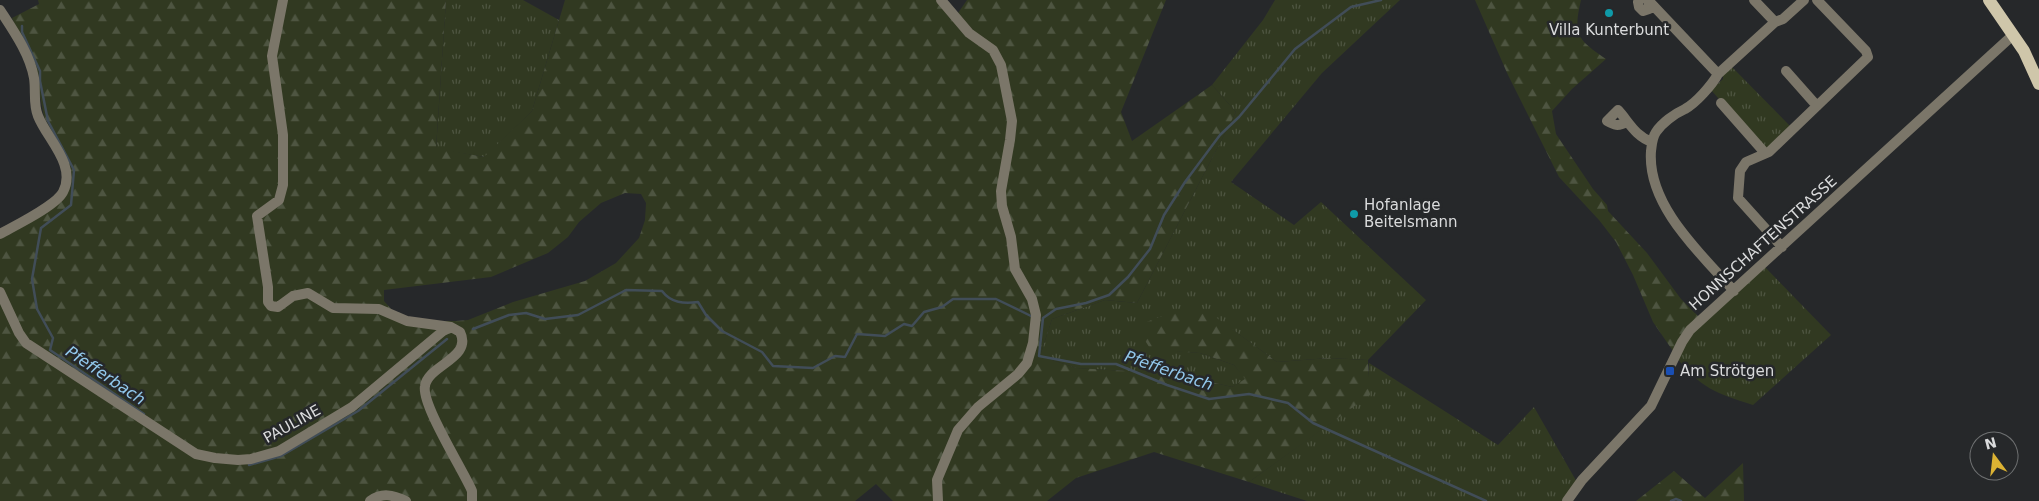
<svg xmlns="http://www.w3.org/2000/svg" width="2039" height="501" viewBox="0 0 2039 501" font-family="'DejaVu Sans',sans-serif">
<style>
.grass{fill:url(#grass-tufts)}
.forest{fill:url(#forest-firs);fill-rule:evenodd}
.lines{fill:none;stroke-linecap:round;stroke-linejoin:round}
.stream{stroke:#414d58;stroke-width:2.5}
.street{stroke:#7b7669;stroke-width:10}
.primary{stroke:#cfc6aa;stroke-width:12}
.culture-dot{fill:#0f9aa8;stroke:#26282a;stroke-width:2}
.transit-dot{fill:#1a4fb4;stroke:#26282a;stroke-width:2}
.labels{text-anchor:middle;stroke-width:5;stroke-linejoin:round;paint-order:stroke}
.poi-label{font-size:15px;fill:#dadbdc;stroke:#26282a;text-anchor:start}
.street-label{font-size:15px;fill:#dadbdc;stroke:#26282a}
.water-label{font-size:16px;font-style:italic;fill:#92c8ec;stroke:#26282a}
</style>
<defs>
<pattern id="grass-tufts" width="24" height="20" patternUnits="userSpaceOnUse" patternTransform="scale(1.25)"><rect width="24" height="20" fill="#313921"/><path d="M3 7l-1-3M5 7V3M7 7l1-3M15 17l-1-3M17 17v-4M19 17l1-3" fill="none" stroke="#4e5541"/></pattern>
<pattern id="forest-firs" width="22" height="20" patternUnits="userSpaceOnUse" patternTransform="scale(1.25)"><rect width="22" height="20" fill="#313921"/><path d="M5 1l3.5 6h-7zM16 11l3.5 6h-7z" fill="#4e5541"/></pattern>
</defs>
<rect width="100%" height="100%" fill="#26282a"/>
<path class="grass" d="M446,0H523L559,20L532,111L485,157L436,149Z
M1275,0H1400L1322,73L1231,182L1294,225L1321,202L1426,300L1368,360L1329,358L1277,362L1233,330L1151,349L1200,353L1234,365L1246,379L1232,387L1177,374L1076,368L1040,356L1052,319L1105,300L1137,303L1236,112L1212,85L1263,20Z
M1731,66L1792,128L1766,152L1711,90L1723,79V75Z
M1763,265L1831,335L1753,405C1715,393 1701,388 1676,357L1683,342Z
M1369,363L1498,445L1534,407L1578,484L1567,501H1307L1249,482L1369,395Z"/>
<path class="forest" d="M38,0H446L436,148L484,157L532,111L565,0H937L958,13L967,0H1166L1121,112L1132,141L1212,85L1236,112L1137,303L1105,300L1052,319L1040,356L1076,368L1177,374L1232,387L1245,379L1234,365L1200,353L1151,350L1136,326L1178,310L1210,313L1277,362L1329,358L1368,360L1370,395L1249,482L1154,452L1076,478L1047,501H893L876,484L855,501H0V236L63,200L62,150L44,117L35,71L12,18L39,4ZM625,193L641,194L646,203L645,220L639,238L616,263L585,281L513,302L468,320L456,321H423L409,318L392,310L384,301V290L491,277L548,253L568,237L579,222L601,203Z
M1475,0H1581C1573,35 1577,39 1606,59L1572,89L1552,111L1556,134L1593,189L1607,205L1608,211L1647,253L1681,299L1700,318L1675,354L1653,322L1633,275L1616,242L1599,220L1559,177L1508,75Z
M1743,463L1744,501H1636L1674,471L1705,498Z"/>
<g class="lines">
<path class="stream" d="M1381,0L1351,7L1295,49L1239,117L1220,135L1185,182L1164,215L1150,249L1128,277L1109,295L1086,303L1056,309L1043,318L1039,356L1081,364H1116L1167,385L1209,399L1249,394L1288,403L1313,423L1486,501
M22,26V32L40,71V81L48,121L74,170L71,205L41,228L32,279L37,309L53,338L50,350L144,414
M473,329L509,315L526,313L545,319L578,315L626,290L662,291C671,303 684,304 698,302L706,315L722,331L762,352L773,366L813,368L835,356L845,357L857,334L885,336L904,324L912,326L924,312L942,307L953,299H996L1031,316
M249,465L281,456L358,411L447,339
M1671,501L1676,499L1681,501"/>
<path class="street" d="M283,0L272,56L283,135V185L279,200L257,216L268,287V302L271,306L278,307L293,296L308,293L333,308L379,309L407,321L451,327L460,332C473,358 428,365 425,386C421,404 463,470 472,491V501
M1640,0L1638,2L1639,7L1643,11L1649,9V1
M1648,0L1718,74
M1754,0L1775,22
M0,10C13,30 30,54 34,78C36,91 33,104 38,116C47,139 77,165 63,192C56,206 14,226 0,234
M1786,71L1817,106
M1721,103L1765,153
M1626,122C1618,127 1614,125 1607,121L1618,110C1629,122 1635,136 1652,142
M1782,247L1738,198L1740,171L1746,162L1769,152L1868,57L1866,51L1817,0
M1734,291C1700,253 1647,205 1651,151C1652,144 1652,138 1656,132C1662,123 1674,114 1685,109C1696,103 1712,85 1718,74L1775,22L1783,19L1804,0
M0,292L19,333L26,343L196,454L215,458L238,460L251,459L279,451L352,407L443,331L451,327
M370,501C382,492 393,495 406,501
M938,501L937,480L958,430L978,407L1018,374L1027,363L1033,343L1036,315L1032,299L1015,269L1011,237L1002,206L1001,191L1010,140L1012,121L1001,65L993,50L969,33L941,0
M1567,501L1582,480L1651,406L1682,342L1690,330L2013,35"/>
<path class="primary" d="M1989,0L2024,51L2039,84"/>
</g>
<g class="culture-dot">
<circle cx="1609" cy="13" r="5"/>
<circle cx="1354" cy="214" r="5"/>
</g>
<rect class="transit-dot" x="1665" y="366" width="10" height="10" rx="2.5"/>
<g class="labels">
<g class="poi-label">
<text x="1609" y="35" text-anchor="middle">Villa Kunterbunt</text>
<text x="1364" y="210">Hofanlage<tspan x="1364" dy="17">Beitelsmann</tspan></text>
<text x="1680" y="376">Am Strötgen</text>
</g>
<g class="street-label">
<text transform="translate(1763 243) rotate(-42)" y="5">HONNSCHAFTENSTRASSE</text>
<text transform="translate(292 424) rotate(-29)" y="5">PAULINE</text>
</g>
<g class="water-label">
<text transform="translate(1169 370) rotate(19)" y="6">Pfefferbach</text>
<text transform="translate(106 375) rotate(34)" y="6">Pfefferbach</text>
</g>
</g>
<g transform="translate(1994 456) rotate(345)"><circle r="24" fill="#26282a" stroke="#6e7071"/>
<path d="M0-4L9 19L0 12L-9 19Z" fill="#dbb233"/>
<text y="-8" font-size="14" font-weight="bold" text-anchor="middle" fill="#dadbdc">N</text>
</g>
</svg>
